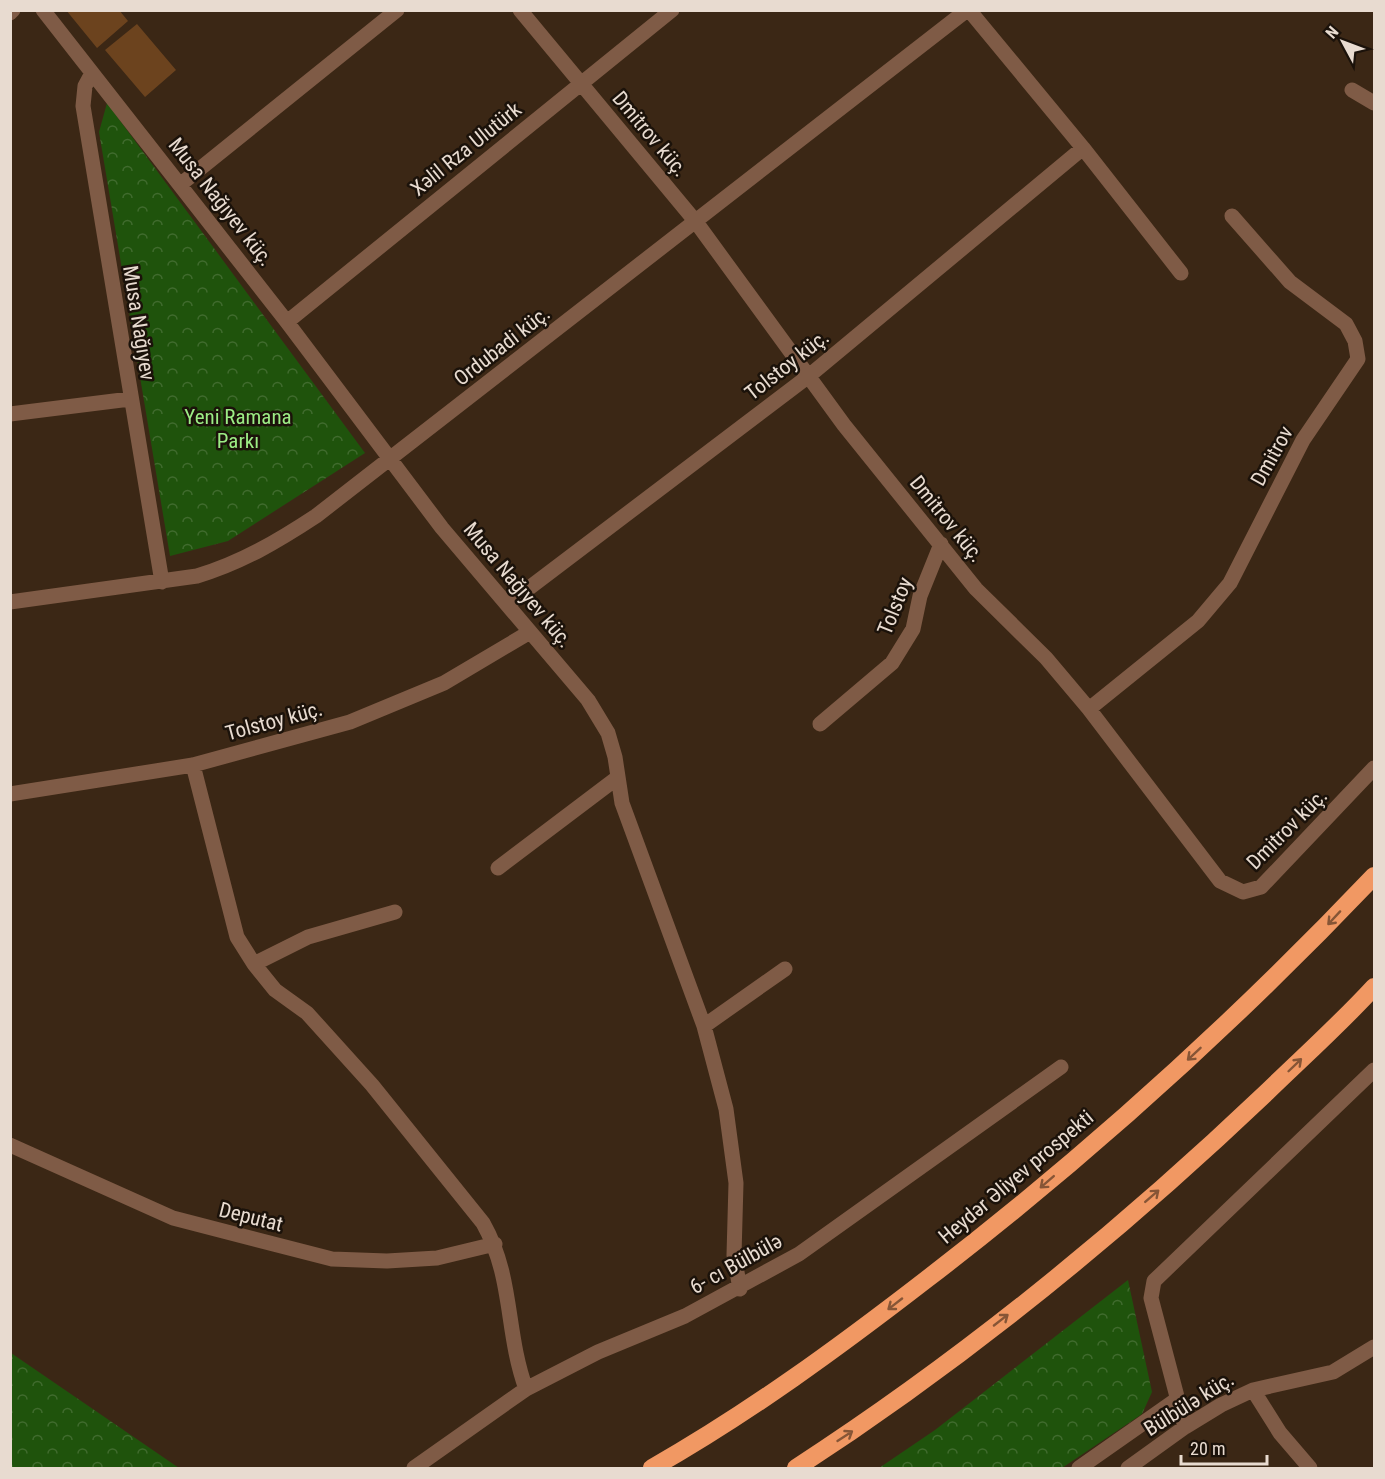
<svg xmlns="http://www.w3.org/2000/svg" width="1385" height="1479" viewBox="0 0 1385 1479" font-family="'Roboto Condensed',sans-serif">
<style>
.forest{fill:url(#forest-crowns)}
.building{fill:#6c431e}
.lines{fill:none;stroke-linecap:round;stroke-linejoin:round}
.minor{stroke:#7f5b46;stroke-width:15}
.tertiary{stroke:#7f5b46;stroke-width:15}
.motorway{stroke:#f19863;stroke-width:18}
.oneway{stroke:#865536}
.labels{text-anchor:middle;stroke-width:5;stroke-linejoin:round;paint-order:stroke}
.street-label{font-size:21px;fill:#e8dbd0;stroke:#1b120a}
.park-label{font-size:21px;fill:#9cec85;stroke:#1b120a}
</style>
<defs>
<pattern id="forest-crowns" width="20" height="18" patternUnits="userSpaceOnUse" patternTransform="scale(1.5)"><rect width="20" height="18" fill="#1f530c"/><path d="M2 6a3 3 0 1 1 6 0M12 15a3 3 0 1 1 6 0" fill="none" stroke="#406b2e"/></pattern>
</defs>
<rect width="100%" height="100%" fill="#3b2715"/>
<path class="forest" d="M107,103L365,453L228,541L170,556L99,132Z
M1128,1280L1152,1392L1142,1414L1062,1468H879L935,1430Z
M10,1353H11L179,1468L11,1467Z"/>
<path class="building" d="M66,10H119L128,21L97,48Z
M137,24L176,70L145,97L105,50Z"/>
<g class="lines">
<path class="minor" d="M43,10L287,322L442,528L588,700L608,733L615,757L622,803L704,1026L726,1109L736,1183L734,1255L740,1289
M520,10L696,222L844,425L976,589L1046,658L1089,709L1220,881L1243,892L1261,887L1374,768
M969,10L1083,148L1181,273
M92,73L85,86L83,106L162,582
M1352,90L1374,103
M181,184L397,10
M287,322L672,10
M10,414L130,399
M10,602L197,576C241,563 278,541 316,516L967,10
M508,604L810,375L1083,148
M1089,709L1198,621L1230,583L1303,440L1358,359L1355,341L1346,324L1290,282L1232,216
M820,724L892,663L913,629L920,596L941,544
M193,765L237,937L254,964L275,990L307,1013L372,1085L483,1223C514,1278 505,1331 526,1389
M10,794L193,765L350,722L444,683L530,632
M498,868L617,778
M254,964L308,937L395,912
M704,1026L785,969
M10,1145L173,1218L332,1259L387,1261L437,1258L495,1244
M1253,1390L1280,1433L1310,1468
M1185,1427L1151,1298L1154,1281L1374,1070
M414,1468L526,1389L598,1352L685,1316L799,1254L1061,1067
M1079,1468L1176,1400
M1128,1468L1185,1427L1221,1405L1253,1390L1333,1372L1374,1347"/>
<path class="tertiary" d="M10,13L13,10"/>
<path class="motorway" d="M652,1468C749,1413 839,1347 927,1279C1086,1157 1236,1021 1374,876
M796,1468C964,1359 1122,1230 1267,1092C1303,1057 1340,1024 1374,987"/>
</g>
<defs><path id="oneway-shaft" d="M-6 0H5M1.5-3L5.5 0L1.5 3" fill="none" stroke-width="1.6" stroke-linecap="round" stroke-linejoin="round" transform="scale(1.5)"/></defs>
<g class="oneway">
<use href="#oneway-shaft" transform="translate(1334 918) rotate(133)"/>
<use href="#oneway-shaft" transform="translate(1194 1054) rotate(137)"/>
<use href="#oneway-shaft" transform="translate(1295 1065) rotate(-44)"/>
<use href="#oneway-shaft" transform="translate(1047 1182) rotate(139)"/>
<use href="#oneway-shaft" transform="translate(1152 1196) rotate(-41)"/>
<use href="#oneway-shaft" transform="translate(895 1304) rotate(142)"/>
<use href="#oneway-shaft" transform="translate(1001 1320) rotate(-38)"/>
<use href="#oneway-shaft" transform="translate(845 1436) rotate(-33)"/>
</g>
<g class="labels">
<g class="street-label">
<text transform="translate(650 134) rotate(50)" y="7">Dmitrov küç.</text>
<text transform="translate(466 149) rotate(-39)" y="7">Xəlil Rza Ulutürk</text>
<text transform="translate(221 202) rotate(52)" y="7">Musa Nağıyev küç.</text>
<text transform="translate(139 323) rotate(81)" y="7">Musa Nağıyev</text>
<text transform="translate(502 346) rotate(-38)" y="7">Ordubadi küç.</text>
<text transform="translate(787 365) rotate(-38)" y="7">Tolstoy küç.</text>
<text transform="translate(1272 456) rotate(-61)" y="7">Dmitrov</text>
<text transform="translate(947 519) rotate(51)" y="7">Dmitrov küç.</text>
<text transform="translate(518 585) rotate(50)" y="7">Musa Nağıyev küç.</text>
<text transform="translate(895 606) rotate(-68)" y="7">Tolstoy</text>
<text transform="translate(274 721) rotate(-15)" y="7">Tolstoy küç.</text>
<text transform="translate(1287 829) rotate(-45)" y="7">Dmitrov küç.</text>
<text transform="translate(1016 1177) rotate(-40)" y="7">Heydər Əliyev prospekti</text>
<text transform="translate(251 1217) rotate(14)" y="7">Deputat</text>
<text transform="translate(736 1264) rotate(-29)" y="7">6- cı Bülbülə</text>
<text transform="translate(1189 1404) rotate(-32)" y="7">Bülbülə küç.</text>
</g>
<g class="park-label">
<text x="238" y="424">Yeni Ramana<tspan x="238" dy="24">Parkı</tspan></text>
</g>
</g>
<rect width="1385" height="1479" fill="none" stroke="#e8dbd0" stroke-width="24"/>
<g transform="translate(1343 42) rotate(311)" stroke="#1b120a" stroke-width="4.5" paint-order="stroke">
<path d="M0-4.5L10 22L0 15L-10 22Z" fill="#e8dbd0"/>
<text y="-9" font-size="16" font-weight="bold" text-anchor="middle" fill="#e8dbd0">N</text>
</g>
<path d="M1181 1455v9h86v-9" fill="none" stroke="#e8dbd0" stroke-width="3"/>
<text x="1190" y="1455" font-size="18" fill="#e8dbd0" stroke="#1b120a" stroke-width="4.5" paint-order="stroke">20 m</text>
</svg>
